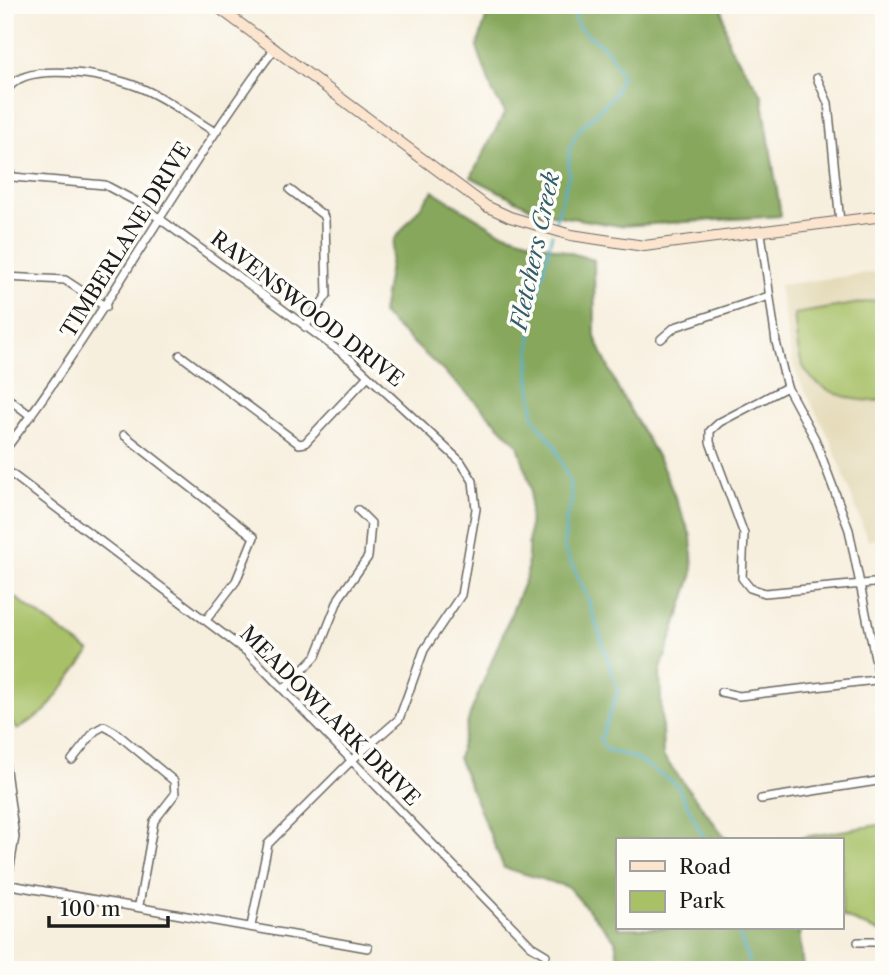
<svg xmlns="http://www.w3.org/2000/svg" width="889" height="975" viewBox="0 0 889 975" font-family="'Libre Caslon Text',serif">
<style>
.built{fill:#e5dbba}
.green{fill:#a8c167;stroke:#626e42;stroke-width:2}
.forest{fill:#86a75c;stroke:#51623c;stroke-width:2}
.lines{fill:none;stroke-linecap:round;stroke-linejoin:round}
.stream{stroke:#4dadcc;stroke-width:2.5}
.street-casing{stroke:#696660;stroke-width:10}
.secondary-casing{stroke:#696660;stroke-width:12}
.street{stroke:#fff;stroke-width:7}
.secondary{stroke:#fce5cf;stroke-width:10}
.labels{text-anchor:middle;stroke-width:7;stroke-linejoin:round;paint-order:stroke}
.street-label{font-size:21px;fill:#1c1c1c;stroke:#fdfcf7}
.water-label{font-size:23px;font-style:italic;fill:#325d6b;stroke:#fdfcf7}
</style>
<rect width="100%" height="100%" fill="#fdfcf7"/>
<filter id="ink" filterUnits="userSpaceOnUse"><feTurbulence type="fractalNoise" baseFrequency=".0143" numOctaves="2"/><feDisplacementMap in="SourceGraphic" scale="14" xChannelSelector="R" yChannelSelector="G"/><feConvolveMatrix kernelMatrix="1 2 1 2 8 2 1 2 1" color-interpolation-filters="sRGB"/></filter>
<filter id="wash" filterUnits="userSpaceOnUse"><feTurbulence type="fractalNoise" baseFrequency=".00686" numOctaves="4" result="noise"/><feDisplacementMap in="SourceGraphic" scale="28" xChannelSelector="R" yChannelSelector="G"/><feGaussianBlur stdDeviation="1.57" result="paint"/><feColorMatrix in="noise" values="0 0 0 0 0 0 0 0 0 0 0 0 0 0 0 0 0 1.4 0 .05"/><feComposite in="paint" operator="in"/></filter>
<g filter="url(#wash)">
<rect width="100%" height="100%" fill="#f7efde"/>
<path class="built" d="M884,271V537L868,541L831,441L799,380L792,361L779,285Z"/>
<path class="green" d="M884,299V400C855,404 809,391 800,358C796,344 796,328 794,314Z
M5,590L90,652L45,711L18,729L9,720V708L5,705Z
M884,824V934L842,916V840H787Z"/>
<path class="forest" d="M490,5H721L729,45L762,95L781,216L620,226L541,213L471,177L505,112L493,93L477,47Z
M433,191L498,231L594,260L595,337L618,389L661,463L691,536L693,573L660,672L663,756L725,837L732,840H618V928H799L803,970H620L615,940L568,887L504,868L458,758L470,714L527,575L531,488L518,445L472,398L382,314L394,240Z"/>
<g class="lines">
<path class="stream" d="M554,227L569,175V150L578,131L614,95L622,75L607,49L579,28L570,5
M552,234L532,320L529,371L534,419L554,444L569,480L572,500L566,520L564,548L587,596L618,691L600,740L607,750L635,758L677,785L705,840
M737,928L752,970"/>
</g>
</g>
<g filter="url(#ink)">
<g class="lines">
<defs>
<path id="street" d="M817,78L828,103L840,222
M215,132C190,117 163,96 136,86C107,75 26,60 8,89L7,167L13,177L105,185L137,202L350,359L461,462L473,481L476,509L461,595L424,650L399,719L352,760L268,844L251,926
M290,190L323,215L325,220L327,295L305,327
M761,233L776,342L787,387L815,439L849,530L884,702
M5,277L65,280L106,307
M661,339L675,327L769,296
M180,355L299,444L305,443L368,376
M787,387L720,422L710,431V442L744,534L742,578L750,588L765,593L884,582
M5,396L31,416
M124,435L254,537L236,581L206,620
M5,450C103,321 178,177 275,48
M5,469L247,652L531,946L546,955
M284,689L316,656L339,598L368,557L371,523L358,510
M721,692L739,696L884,679
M72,760L95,731L104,726L115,732L174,781L175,794L154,821L139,905
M5,763L15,837L7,884
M761,799L884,780
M5,884L368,948
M858,942H884"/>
<path id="secondary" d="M215,5L486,206L510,217L571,235L644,246L884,216"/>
</defs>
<use href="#street" class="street-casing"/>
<use href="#secondary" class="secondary-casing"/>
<use href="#street" class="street"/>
<use href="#secondary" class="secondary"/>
</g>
</g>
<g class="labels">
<g class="street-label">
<text transform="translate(126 240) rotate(-58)" y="7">TIMBERLANE DRIVE</text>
<text transform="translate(307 309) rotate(38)" y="7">RAVENSWOOD DRIVE</text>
<text transform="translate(330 716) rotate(45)" y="7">MEADOWLARK DRIVE</text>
</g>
<g class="water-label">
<text transform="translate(535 251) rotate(-78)" y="8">Fletchers Creek</text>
</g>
</g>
<rect width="889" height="975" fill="none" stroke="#fdfcf7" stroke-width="28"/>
<rect x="616" y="838" width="228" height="91" fill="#fdfcf7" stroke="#a3a29f" stroke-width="2"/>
<rect x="630" y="861" width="35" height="10" fill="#fce5cf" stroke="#a3a29f" stroke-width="2"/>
<text x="679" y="874" font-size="21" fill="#1c1c1c">Road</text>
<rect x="630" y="891" width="35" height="21" fill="#a8c167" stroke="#a3a29f" stroke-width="2"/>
<text x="679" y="908" font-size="21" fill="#1c1c1c">Park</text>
<path d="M49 916v10h119v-10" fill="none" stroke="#1c1c1c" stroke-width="3.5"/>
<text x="60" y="916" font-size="21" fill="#1c1c1c" stroke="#fdfcf7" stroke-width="5" paint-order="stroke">100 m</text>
</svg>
